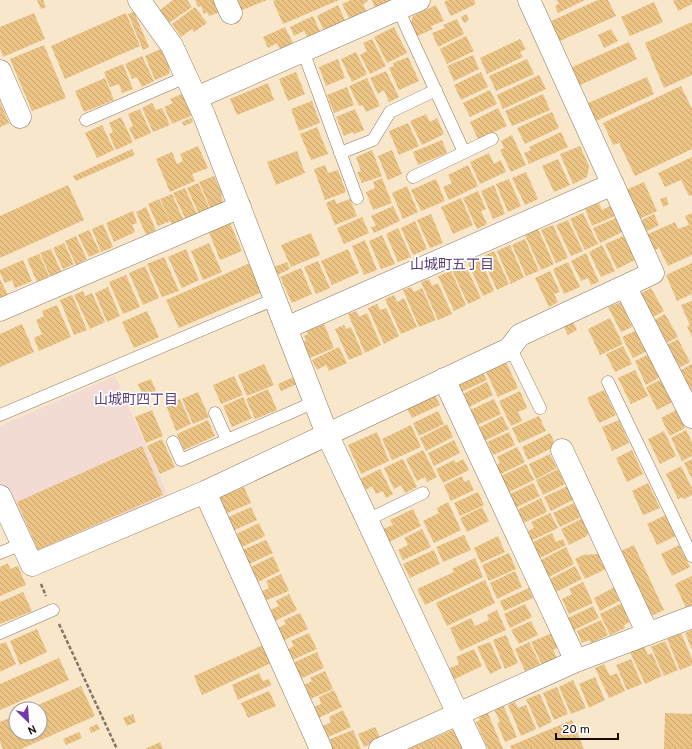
<svg xmlns="http://www.w3.org/2000/svg" width="692" height="749" viewBox="0 0 692 749" font-family="Overpass,'Noto Sans JP',sans-serif">
<style>
.education{fill:#f3dad2}
.building{fill:url(#building-back-hatch)}
.lines{fill:none;stroke-linecap:round;stroke-linejoin:round}
.lane-casing{stroke:#897960;stroke-width:13}
.street-casing{stroke:#897960;stroke-width:23}
.path{stroke:#827665;stroke-width:2.5;stroke-dasharray:4 2;stroke-linecap:butt}
.lane{stroke:#fff;stroke-width:12}
.street{stroke:#fff;stroke-width:22}
.labels{text-anchor:middle;stroke-width:3.5;stroke-linejoin:round;paint-order:stroke}
.neighbourhood-label{font-size:14px;fill:#5a3e79;stroke:#fff}
</style>
<defs>
<pattern id="building-back-hatch" width="6" height="6" patternUnits="userSpaceOnUse"><rect width="6" height="6" fill="#ebc384"/><path d="M-1 5l2 2M0 0l6 6M5-1l2 2" fill="none" stroke="#c8a670"/></pattern>
</defs>
<rect width="100%" height="100%" fill="#f9e7cc"/>
<path class="education" d="M115,376L170,500L33,559L0,485V426Z"/>
<path class="building" d="M37,0H43L46,7L41,9Z
M173,0H187L192,7L169,23L160,10Z
M195,0H215L220,12L209,16L207,12L204,14L201,6L198,7Z
M233,0H267L237,12Z
M276,0H339L283,24L273,1Z
M351,0H367L368,1L363,4L367,12L350,20L342,4Z
M372,0H392L375,8Z
M448,0H474L476,4L451,16L444,2Z
M557,0H585L558,13L555,6L559,4Z
M598,0H608L616,16L560,41L551,21Z
M673,0H692V4L678,11Z
M654,2L663,22L630,36L621,17Z
M338,5L345,20L324,31L317,16Z
M436,5L444,21L431,26L433,29L417,36L411,22L413,16Z
M195,7L207,23L194,32L192,29L181,37L172,24Z
M134,12L149,47L143,50L128,14Z
M34,13L45,39L3,57L0,48V27Z
M126,13L140,46L65,79L51,46Z
M466,14L469,20L464,23L461,17Z
M313,16L321,33L308,39L304,31L294,36L290,27Z
M457,19L464,34L438,47L432,33L445,28L443,25Z
M692,22V75L664,88L645,43Z
M285,27L294,45L281,51L277,43L268,48L263,37Z
M394,27L407,53L387,63L374,37Z
M611,29L618,41L604,48L598,35Z
M466,36L474,51L447,64L440,49Z
M372,39L386,66L370,74L360,55L367,51L363,43Z
M520,39L526,49L520,52L523,57L487,74L480,58Z
M629,42L637,59L578,86L570,68Z
M44,45L66,98L32,111L10,59Z
M163,48L170,66L169,74L155,80L145,56Z
M356,52L367,74L352,82L341,59Z
M473,55L479,69L454,81L447,66Z
M142,56L154,81L142,87L137,77L132,79L125,64Z
M408,57L419,81L399,90L389,68L394,66L393,63Z
M338,59L345,78L326,86L319,67Z
M527,59L534,74L496,91L489,76Z
M123,64L133,89L122,93L119,84L110,87L104,72Z
M386,71L399,97L389,102L384,90L378,94L370,78Z
M296,72L305,94L288,101L279,79Z
M481,72L488,87L461,100L454,85Z
M539,75L546,89L503,109L497,95Z
M647,77L654,94L594,122L586,104Z
M105,78L114,100L84,112L75,91Z
M367,78L380,106L366,112L363,105L359,106L349,86Z
M268,83L274,100L237,115L230,99Z
M681,86L692,109V149L635,176L619,143L613,145L603,123Z
M347,87L354,105L334,113L327,95Z
M490,90L497,104L470,117L463,103Z
M184,93L193,115L172,124L164,107L173,103L170,99Z
M543,94L550,110L512,126L505,111Z
M312,101L320,123L299,131L291,109Z
M0,102L9,123L0,127Z
M152,103L156,110L162,108L170,125L153,132L142,108Z
M498,108L507,126L478,139L470,122Z
M140,109L151,133L135,140L129,128L133,126L128,114Z
M355,109L364,130L354,134L353,132L344,136L336,117Z
M552,112L559,128L525,144L517,128Z
M426,114L430,122L437,118L444,134L422,145L410,121Z
M121,117L133,142L116,150L109,134L113,132L109,123Z
M191,118L193,122L184,126L182,122Z
M408,123L419,146L399,155L389,131Z
M102,125L114,150L97,158L85,133Z
M317,127L328,154L311,160L300,134Z
M561,132L568,147L529,164L524,153L531,150L529,147Z
M512,135L526,165L511,172L500,150L504,148L501,141Z
M442,140L447,153L418,165L413,152Z
M198,146L208,168L192,174L195,181L170,192L156,159L172,152L177,164L183,161L180,154Z
M580,146L589,166L587,177L573,184L560,154Z
M132,149L135,155L76,181L73,176Z
M372,150L382,176L362,183L357,172L361,171L356,157Z
M392,150L402,174L388,180L378,156Z
M297,151L305,173L276,185L267,162Z
M489,153L494,164L501,160L506,172L480,184L470,162Z
M692,157V195L689,196L681,180L665,187L658,173Z
M558,159L570,185L554,192L542,166Z
M325,165L328,173L338,170L346,192L325,200L314,169Z
M468,165L478,186L449,200L443,187L452,183L448,175Z
M526,172L538,199L525,205L512,178Z
M214,176L223,195L221,196L224,204L211,209L199,182Z
M382,178L392,203L373,210L366,192L375,188L373,182Z
M436,179L445,201L421,211L411,190Z
M509,179L521,206L508,212L496,184Z
M644,182L657,211L635,221L621,192Z
M198,183L210,209L199,214L187,188Z
M68,185L84,220L0,258V216Z
M494,185L505,214L493,219L481,191Z
M407,186L418,212L403,219L392,193Z
M185,188L197,214L186,220L173,193Z
M478,191L486,209L481,211L487,224L477,229L463,198Z
M172,194L183,219L172,225L160,199Z
M666,197L669,204L663,207L660,199Z
M461,198L473,225L453,234L441,207Z
M159,199L170,221L158,226L148,204Z
M335,199L336,204L350,199L357,216L335,225L326,203Z
M599,203L602,210L610,206L615,216L592,226L585,209Z
M393,206L400,221L374,233L371,227L376,226L371,216Z
M146,207L156,230L146,235L136,212Z
M133,211L137,223L132,225L135,232L114,242L106,223Z
M583,213L598,244L585,250L570,219Z
M692,213V255L668,266L659,248L651,252L644,236L675,222L678,229L689,225L685,216Z
M431,214L443,243L430,248L417,220Z
M654,214L659,225L639,235L634,224Z
M362,217L369,233L344,244L337,228Z
M616,218L622,232L600,243L593,228Z
M568,220L583,251L571,256L556,225Z
M415,221L427,249L413,255L401,228Z
M230,223L242,251L220,260L209,232Z
M103,224L113,247L101,252L92,229Z
M553,225L568,258L556,263L541,230Z
M398,228L411,257L398,262L386,234Z
M538,229L554,264L541,270L525,235Z
M89,230L100,252L89,257L78,235Z
M311,233L320,255L291,267L281,245Z
M382,235L395,264L381,269L369,241Z
M76,236L87,259L76,265L65,241Z
M624,236L635,260L617,269L605,244Z
M525,239L539,271L526,276L512,245Z
M365,240L377,270L364,275L352,246Z
M64,243L74,264L63,269L53,248Z
M209,243L222,272L203,280L191,251Z
M510,245L524,277L511,284L497,251Z
M602,245L615,271L601,277L589,252Z
M51,249L61,271L50,276L40,253Z
M186,249L199,280L182,288L168,257Z
M348,249L359,273L332,285L321,261Z
M494,251L509,284L497,290L482,257Z
M586,253L599,282L591,285L588,278L581,281L571,261Z
M39,254L49,276L37,282L27,259Z
M164,257L179,291L162,297L147,264Z
M480,258L494,291L483,296L468,263Z
M23,260L32,281L15,288L12,280L5,283L0,273V270Z
M318,261L330,288L316,294L304,267Z
M287,262L290,269L277,275L274,267Z
M568,262L580,287L564,294L553,269Z
M250,263L262,292L179,328L166,300Z
M692,263V294L677,301L666,275Z
M465,264L481,298L468,304L452,270Z
M145,266L159,298L143,305L129,273Z
M301,268L312,294L292,303L280,277Z
M451,271L466,305L454,311L438,276Z
M550,271L560,292L554,294L558,302L549,307L535,278Z
M126,275L140,307L123,314L109,282Z
M0,279L8,295L0,298Z
M429,279L432,286L438,283L452,314L438,320L421,282Z
M108,287L120,316L107,322L95,293Z
M411,287L414,292L422,288L436,320L419,327L403,290Z
M651,288L664,311L651,318L638,295Z
M83,291L85,296L92,293L105,322L90,329L74,295Z
M72,295L87,330L74,335L60,300Z
M394,295L397,302L404,298L417,327L401,334L385,299Z
M692,301V337L687,326L690,325L681,305Z
M621,302L632,327L621,332L608,307Z
M377,304L380,310L386,308L399,336L384,344L368,308Z
M57,305L71,337L39,351L34,338L42,334L36,320L44,316L42,311Z
M147,311L159,337L134,348L122,322Z
M356,311L359,317L367,313L381,345L365,353L348,314Z
M665,314L678,337L663,345L653,321Z
M610,318L623,344L600,355L588,329Z
M573,322L577,330L568,335L564,327Z
M22,324L34,352L0,367V334Z
M324,324L334,348L310,358L303,342L306,341L304,336L308,334L307,331Z
M344,325L346,329L351,327L363,354L349,360L335,329Z
M637,330L647,351L633,358L622,337Z
M678,339L690,362L675,370L663,347Z
M623,346L632,364L615,372L606,354Z
M339,347L347,363L329,371L326,365L317,370L312,360Z
M649,354L660,377L646,385L635,361Z
M506,362L518,388L498,397L486,372Z
M264,364L274,385L247,396L238,375Z
M692,364V394L677,372Z
M480,368L487,380L459,393L453,381Z
M635,370L648,396L631,404L618,378Z
M234,376L243,395L221,404L213,385Z
M294,377L297,384L281,391L278,384Z
M151,379L156,391L143,396L138,384Z
M662,379L673,402L657,410L646,387Z
M487,382L493,395L467,408L461,395Z
M268,389L277,410L255,419L246,399Z
M604,390L616,415L599,423L587,398Z
M520,391L527,408L518,412L522,421L511,426L499,401Z
M198,392L209,417L193,424L182,399Z
M434,393L440,405L412,418L406,407Z
M243,397L252,418L232,427L223,406Z
M180,399L191,424L176,431L166,405Z
M494,399L501,414L475,426L468,411Z
M152,410L163,436L146,443L135,417Z
M676,410L685,428L670,436L661,418Z
M438,411L444,424L419,436L413,423Z
M502,416L509,429L482,442L476,429Z
M539,416L546,431L519,443L512,428Z
M208,420L215,436L184,450L177,434Z
M619,420L629,443L612,451L602,427Z
M447,424L453,437L426,451L420,438Z
M411,425L421,447L392,460L382,439Z
M686,430L692,442V456L682,461L671,438Z
M664,431L676,456L660,464L648,439Z
M377,432L389,461L361,474L348,445Z
M509,432L515,445L493,455L487,442Z
M550,433L556,446L528,460L522,447Z
M162,439L175,467L160,474L147,446Z
M454,440L460,453L434,466L428,453Z
M142,446L163,495L38,550L17,502Z
M517,447L525,462L499,475L495,466L500,463L497,457Z
M423,450L437,477L427,482L425,477L417,481L406,459Z
M632,450L643,474L627,482L616,458Z
M550,454L557,468L536,479L529,464Z
M403,459L417,487L405,493L401,485L394,489L384,468Z
M463,459L469,470L443,483L436,469L454,460L456,463Z
M692,459V479L684,463Z
M526,464L534,480L509,492L501,476Z
M681,466L692,488V495L684,499L683,497L678,499L666,474Z
M380,469L393,494L386,498L383,491L376,494L372,486L366,490L360,479Z
M558,469L565,484L543,495L536,480Z
M462,476L464,482L469,480L474,490L451,501L444,485Z
M533,483L540,496L515,508L508,495Z
M648,483L660,508L643,515L632,491Z
M568,486L575,499L551,511L544,497Z
M244,487L251,503L223,515L216,499Z
M478,492L484,505L460,516L454,503Z
M541,498L547,512L519,525L513,512Z
M448,502L461,530L434,543L423,521L439,513L437,508Z
M574,503L581,517L560,527L553,513Z
M251,507L257,520L230,532L224,519Z
M482,507L489,521L467,532L460,518Z
M413,509L421,526L389,542L383,529L393,525L390,520Z
M550,513L558,528L528,542L524,533L534,528L531,522Z
M666,515L676,536L657,545L647,524Z
M583,518L589,528L587,536L569,545L561,529Z
M259,523L265,536L238,549L232,536Z
M422,529L431,547L403,560L398,550L408,545L404,538Z
M552,533L556,542L563,539L566,545L536,560L529,544Z
M464,535L471,550L443,562L436,547Z
M498,536L505,552L481,563L474,548Z
M266,540L273,553L247,565L240,551Z
M634,545L664,610L649,617L619,552Z
M679,545L690,567L672,576L661,554Z
M566,547L574,564L545,579L537,562Z
M434,550L440,564L410,578L403,564Z
M509,553L516,569L489,581L482,565Z
M599,554L606,569L585,579L575,559L583,555Z
M273,556L280,571L258,582L251,567Z
M475,558L483,577L425,605L417,589L454,572L452,569Z
M8,563L10,569L18,566L26,585L0,596V567Z
M575,566L582,579L556,592L550,579Z
M515,571L522,587L497,599L490,583Z
M281,574L289,591L262,602L258,593L269,588L266,581Z
M692,576V605L686,608L675,584Z
M485,580L495,603L447,626L436,603Z
M583,582L593,603L569,614L562,599L572,594L569,589Z
M615,587L621,600L600,611L594,598Z
M529,588L533,598L504,611L500,601Z
M23,592L32,611L0,624V602Z
M289,594L297,610L273,622L268,611L279,606L276,601Z
M624,602L633,620L624,625L625,628L610,635L600,614Z
M525,604L532,617L510,628L504,614Z
M593,606L599,618L572,631L566,619Z
M497,610L506,630L460,651L450,628L471,618L475,626L489,620L487,615Z
M300,613L308,629L280,642L274,630L286,624L284,620Z
M601,620L608,635L591,643L589,640L582,643L577,631Z
M531,621L538,635L519,644L511,630Z
M37,629L47,652L20,665L10,641Z
M692,630V650L685,633Z
M309,633L317,649L290,661L285,651L294,646L291,641Z
M552,633L559,647L553,650L557,658L542,665L531,642Z
M681,633L692,659V665L680,670L667,639Z
M506,635L518,663L505,669L493,640Z
M665,641L678,670L664,676L651,647Z
M6,642L16,664L0,672V644Z
M490,642L502,668L490,674L477,647Z
M529,642L540,664L525,671L515,649Z
M263,645L271,663L202,695L194,676Z
M644,646L648,655L652,653L662,676L645,684L630,652Z
M474,649L482,666L453,680L448,669L459,664L456,657Z
M317,652L324,668L300,679L293,663Z
M59,658L69,680L0,710V684Z
M631,659L642,684L627,690L616,665Z
M604,664L610,676L617,673L625,691L609,698L595,668Z
M325,671L333,689L308,700L302,686L312,681L310,678Z
M259,673L263,681L269,679L271,685L238,700L232,685Z
M595,677L605,700L589,708L579,684Z
M573,680L586,708L571,714L559,687Z
M81,686L95,716L21,749H3L0,742V722L16,715V733H40V709H29Z
M557,687L568,714L554,720L543,693Z
M334,690L342,707L314,720L309,709L321,704L319,697Z
M269,691L276,706L248,718L241,703Z
M540,694L552,722L539,728L526,699Z
M515,702L518,708L526,705L536,729L521,736L508,705Z
M503,705L517,737L505,742L497,723L500,722L494,709Z
M343,710L351,727L326,738L321,727L331,722L329,717Z
M487,711L503,749H488L476,722L480,720L478,715Z
M665,713L692,714V749H664Z
M133,714L136,722L127,726L123,718Z
M572,720L584,749H511L510,746Z
M97,724L100,729L91,733L89,728Z
M375,727L381,739L364,747L358,734Z
M455,729L463,748L460,749H408Z
M353,730L361,749H332L328,740Z
M79,732L82,738L66,745L63,739Z
M160,742L163,749H145Z"/>
<g class="lines">
<defs>
<path id="lane" d="M398,9L464,152
M303,51L357,198
M86,120L186,77
M340,153L373,140L390,112L436,90
M413,177L492,139
M509,349L514,355L540,408
M608,382L692,556
M215,413L227,440
M0,415L275,299
M173,442L181,460L315,402
M367,520L423,493
M0,553L22,544
M0,633L53,610"/>
<path id="street" d="M139,0L172,46L204,115L327,434L458,714L475,749
M225,0L231,13
M0,71L20,117
M196,98L419,0
M625,286L692,417
M0,310L240,207
M286,328L613,184
M444,379L576,661
M562,450L648,634
M205,492L321,749
M0,496L32,565L205,492L509,349L520,335L653,273L529,0
M380,749L576,661L692,617"/>
</defs>
<use href="#lane" class="lane-casing"/>
<use href="#street" class="street-casing"/>
<path class="path" d="M41,584L46,596
M59,624L117,749"/>
<use href="#lane" class="lane"/>
<use href="#street" class="street"/>
</g>
<g class="labels">
<g class="neighbourhood-label">
<text x="452" y="269">山城町五丁目</text>
<text x="136" y="404">山城町四丁目</text>
</g>
</g>
<g transform="translate(28 721) rotate(155)"><circle r="19" fill="#ffffff" stroke="#a09e9b"/>
<path d="M0-3L7 15L0 10L-7 15Z" fill="#7537ac"/>
<text y="-6" font-size="11" font-weight="bold" text-anchor="middle" fill="#120c04">N</text>
</g>
<path d="M556 733v6h62v-6" fill="none" stroke="#120c04" stroke-width="2"/>
<text x="562" y="733" font-size="12" fill="#120c04" stroke="#ffffff" stroke-width="3" paint-order="stroke">20 m</text>
</svg>
